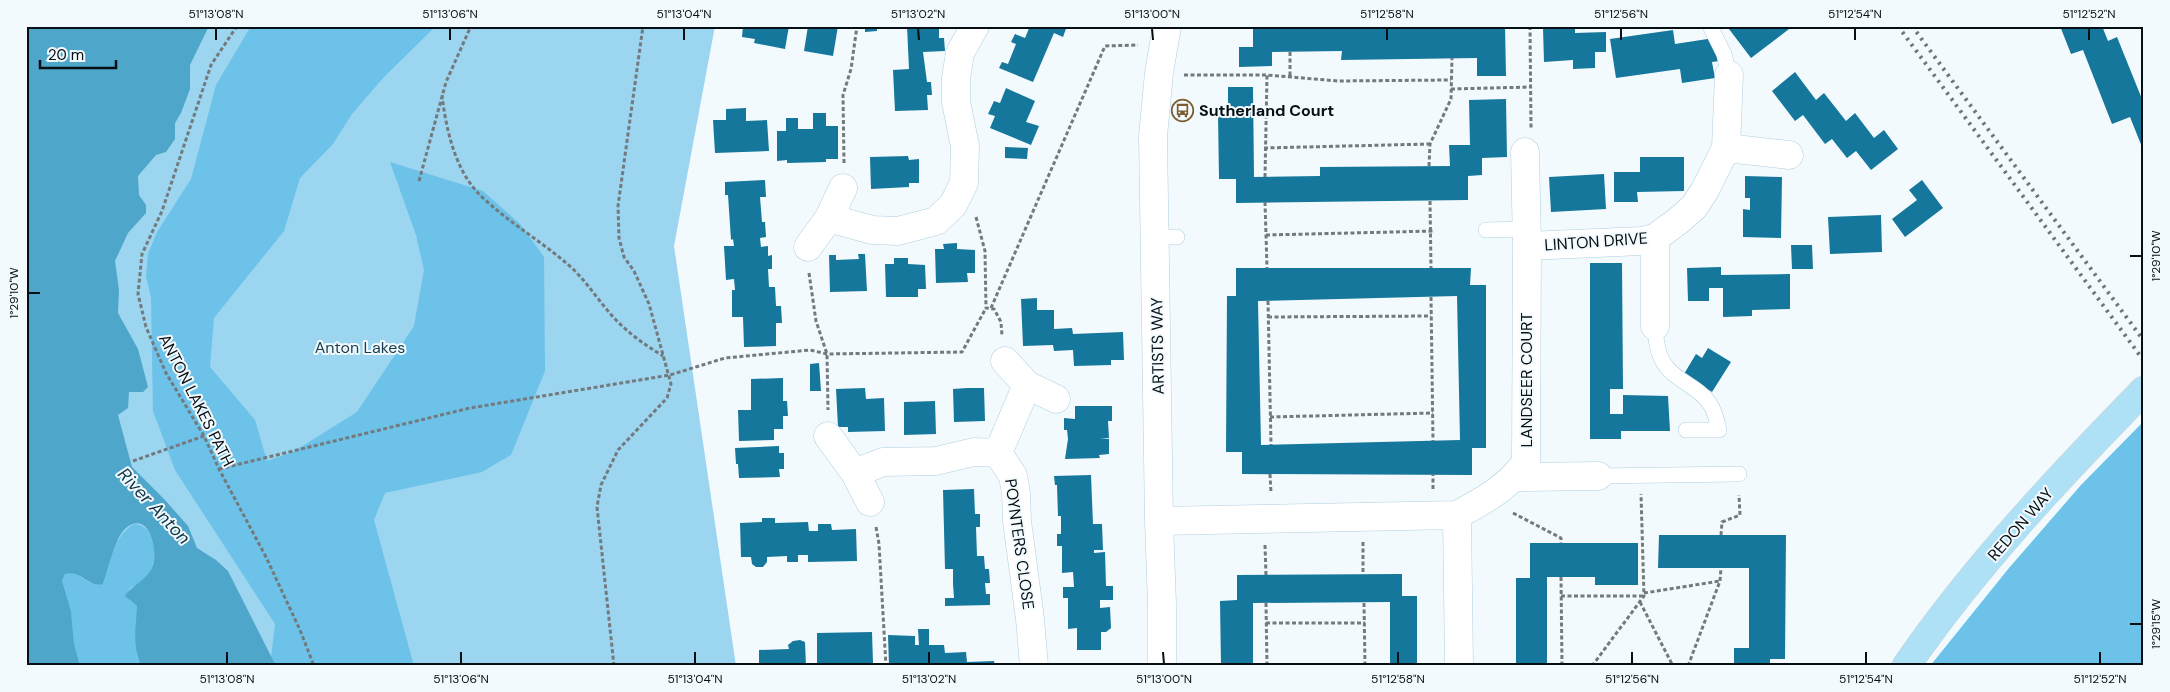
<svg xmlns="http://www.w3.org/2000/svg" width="2170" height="692" viewBox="0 0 2170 692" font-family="'DM Sans',sans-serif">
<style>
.green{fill:#9bd5f0}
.forest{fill:#6cc2e8}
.water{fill:#4fa6cb}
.building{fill:#15779b;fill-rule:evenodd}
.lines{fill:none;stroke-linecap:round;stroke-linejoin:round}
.lane-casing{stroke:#afcfdf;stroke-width:16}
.street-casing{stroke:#afcfdf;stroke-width:29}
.primary-casing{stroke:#d2d4d5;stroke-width:29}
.path{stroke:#727a7e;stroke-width:3;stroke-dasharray:4 2.5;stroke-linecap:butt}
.lane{stroke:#fff;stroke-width:15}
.street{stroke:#fff;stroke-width:28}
.primary{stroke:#aee0f6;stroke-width:28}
.rail{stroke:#6c7579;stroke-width:4;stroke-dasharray:2.5 5;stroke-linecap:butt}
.ticks{fill:none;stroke:#050f14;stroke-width:2}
.labels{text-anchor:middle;stroke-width:4;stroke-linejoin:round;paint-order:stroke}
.poi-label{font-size:16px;font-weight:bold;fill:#050f14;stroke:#f3fafd;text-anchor:start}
.street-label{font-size:16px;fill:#050f14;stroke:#f3fafd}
.park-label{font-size:16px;fill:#183e4f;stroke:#f3fafd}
.water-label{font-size:18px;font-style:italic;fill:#0f3746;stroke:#f3fafd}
.neatline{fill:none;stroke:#050f14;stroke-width:2}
.ticks-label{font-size:12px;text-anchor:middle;fill:#050f14}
</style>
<rect width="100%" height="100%" fill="#f3fafd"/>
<path class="green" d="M26,26H715L674,246L736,666H26Z"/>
<path class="forest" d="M251,26H436L384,77L352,114L333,144L300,178L284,231L214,318L210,367L255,420L267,461L293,452L357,412L414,326L424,270L416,235L390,162L483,191L520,224L544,257L545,371L511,455L482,472L385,493L374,520L414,666H270L275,624L175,470L153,411L151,298L146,276L148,254L157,232L191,179L216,85Z
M2144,421V666H1930L2009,568L2081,485Z
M134,524C157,525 159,559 148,575C143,581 136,585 129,589L130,601L137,605V656L141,666H80L74,643L71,611L62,582L65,574C77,570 81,579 91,583C94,584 100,584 103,584C109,564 115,534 134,524Z"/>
<path class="water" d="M26,26H209L190,65V89L181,113L175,123V139L166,152L156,155L138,176L139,195L146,205V213L128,233L115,261L119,290L118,313L138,349L148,387L143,392H129L128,408L118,415L132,467L165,500L188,526L197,548L216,560L228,571L276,666H141C132,644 136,628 137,606L125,596C133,584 148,580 153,565C158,549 149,510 126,528C116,535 107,572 103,584C88,588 81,569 65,574L62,581L71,611L74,643L80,666H26Z"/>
<path class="building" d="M743,26H789L785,49L754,43L755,39L742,37Z
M808,26H838L833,56L804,51Z
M865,26H877V31L865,32Z
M907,26H939V38H944L945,51L923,52L927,82H931L932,95H927L928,110L895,111L893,70L909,69Z
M1030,26H1067L1063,37L1054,33L1033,82L999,68L1002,62L1008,64L1016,44L1011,42L1015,34L1025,38Z
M1253,26H1505L1506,76H1477V58L1341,60L1342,51L1272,52V66L1239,67V47H1253Z
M1575,26V33L1606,32V52H1595V68L1573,69V60L1544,62L1543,28Z
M1733,26H1793L1751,58L1729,29Z
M2060,26H2102L2108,41L2117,37L2144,104V152L2130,117L2112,124L2083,50L2071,54Z
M1673,30L1675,44L1714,38L1720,61L1712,62L1715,78L1682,83L1680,69L1616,78L1610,39Z
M1795,72L1816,100L1824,93L1846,121L1855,113L1874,138L1884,130L1898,149L1871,170L1856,151L1847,158L1832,139L1825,144L1803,115L1795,121L1772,91Z
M1228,87H1253L1254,177L1320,176V167L1450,166L1449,145H1470L1469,100L1506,99L1507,157L1482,158V175L1468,176V200L1236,203V179H1219L1218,114H1228Z
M1006,88L1035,101L1026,122L1039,126L1031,145L990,128L995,116L988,114L994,101L1000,103Z
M746,108V121L767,120L769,151L715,153L713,120H726V109Z
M813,113H826V126H838V159H826V162L787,163V160L777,161V131H786V118H798V129H813Z
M1005,147L1028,148L1027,159L1005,158Z
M908,156L909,160L919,159V183H909V187L871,189L870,157Z
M1640,157H1684V191L1637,192L1638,202H1614V172H1640Z
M1604,174L1606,209L1551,212L1549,177Z
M1745,176L1782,177L1781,238L1743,237V209L1750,210V198H1745Z
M765,180L766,197H760L762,222H765L766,237L760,238L761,247L768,246V256L772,255V269H768L769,287H775L776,306H781L782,323H776V346L744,347L743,317H732V290H735L734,279L726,280L724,246H734L733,239L731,240L728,195H725V182Z
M1922,180L1943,208L1905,237L1892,219L1917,200L1909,190Z
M1881,215L1882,252L1830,254L1828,217Z
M957,243V249L975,250V273H967L968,282L936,283L935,249H944L943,244Z
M1791,245H1812L1813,269H1792Z
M858,254H865L867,291L830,292L829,255H836V260L859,259Z
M894,258H908V264L925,265L926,289H918V297H886L885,264H894Z
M1590,263H1622L1623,389H1610V414H1623V395L1668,396L1670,431H1621V439H1590Z
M1721,267V275L1790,274V309L1752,310V316L1723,317V288H1709V301H1688L1687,268Z
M1236,268H1471L1470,285H1486V448H1472V475L1242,474V452H1226L1227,296H1236ZM1457,296L1460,440L1261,445L1258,301Z
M1037,298V310H1054V329L1072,328L1073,334L1123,332L1124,360H1111V365L1074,366L1073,350L1054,351L1053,345L1023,346L1021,299Z
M1708,348L1731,362L1712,392L1684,374L1696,354L1702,358Z
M819,363L821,391H810V364Z
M783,378V401H787L788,416H783V429H774V440L739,441L738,410H751V379Z
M865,388L866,399L884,398L885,431L848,432V427H838L836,389Z
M967,388H984L985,421L954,422L953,389Z
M935,401L936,434L904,435V402Z
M1075,406H1112V421H1108L1109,438H1100L1109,439V454L1099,455L1100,458L1065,459L1068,439L1067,430H1064V418L1075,419Z
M779,446V453H784V469H779L780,477L739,478L738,464H736L735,448Z
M1091,475L1093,524H1102L1103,550H1094V553L1105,552L1106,586H1113V600H1100V608L1110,607L1111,628L1106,632H1101V650H1077V628L1068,629V598H1063V587H1074L1073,572L1062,573V546H1057V534H1061V516H1058L1057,485H1055L1054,476Z
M974,489L975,514H980V527H976L977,556H984L985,569H989L990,583H985L986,594H990V605L945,606V598H954L953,584V569H945L943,490Z
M762,518H775V523L808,522L809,531H818V524H831L832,530L856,529L857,561L808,562V555H798V562H787V556L767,557V562L763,567H756L752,564L751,557H741L740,523L762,522Z
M1659,535H1786L1785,659H1770V666H1734V648H1749V568H1658Z
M1530,543H1638V585H1595V577H1547V666H1516V578H1530Z
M1402,574V596H1417V666H1390V602L1253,603V666H1221L1220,601L1237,600V575Z
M918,629H929V645H944L945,653L966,652L967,662L994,661L995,666H889L888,635L915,636V645H919Z
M872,632L873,663L817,665V633Z
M800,640L805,642L806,666H759V650L789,649L788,645L793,641Z"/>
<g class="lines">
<defs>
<path id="lane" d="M1710,26L1724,54L1729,75
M1486,230L1526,229
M1156,237H1177
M1655,326C1656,337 1656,349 1662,360C1673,381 1698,385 1710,404C1715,411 1717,421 1719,430H1686
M1598,476L1739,474"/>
<path id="street" d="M1726,148L1789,155
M829,218L843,188
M1655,238V326
M1527,246L1642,241L1655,238L1678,221L1694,207L1705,190L1726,148L1729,75
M808,247L829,218L872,230L898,231L936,221L953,205L964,183L965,146L956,102V78L960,53L975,26
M1027,385L1056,399
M828,436L855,473L883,462L936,461L974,452L998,453L1013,476L1016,493L1017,521L1030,619L1034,666
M998,453L1027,385L1005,361
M855,473L870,502
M1516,477L1598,476
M1457,515L1459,666
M1159,521L1457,515C1483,501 1509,487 1526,462L1527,246L1525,152
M1162,666V605L1159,521L1153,136L1159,73L1167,26"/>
<path id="primary" d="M1906,666C1975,566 2059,477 2144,390"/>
</defs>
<use href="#lane" class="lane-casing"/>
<use href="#street" class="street-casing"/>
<use href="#primary" class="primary-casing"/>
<path class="path" d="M237,26L211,65L162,211L142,254L138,294L146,327L166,373L204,436L219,469L266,557L300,630L314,666
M1530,26L1531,128
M1290,52V77
M1184,75H1267L1338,81L1451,80
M1451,89L1531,87
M442,95C446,129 455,171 481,196C510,224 545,243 574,270C590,286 602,306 618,322C632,336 647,346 663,356
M1264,148L1430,144
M844,163L843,95L851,69L857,26
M1429,166L1430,144L1451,99L1452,58
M1265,177L1267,75
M419,181L446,82L471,26
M1430,201L1431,268
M1265,202L1267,268
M976,217L985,251L986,308L994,309L1001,322L1002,336
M1266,235L1435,231
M809,273L816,321L827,354L828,410
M1431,297L1433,441
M1268,301L1271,445
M991,308L1105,46L1138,45
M1268,317L1431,316
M1270,417L1433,413
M133,461L204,436
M219,469L470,408L670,375L725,358L810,350L827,354L962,352L986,308
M1270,474L1271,493
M1433,489V474
M1513,513L1561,538V543
M876,527L879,544L886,666
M1721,535L1722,522L1740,515L1739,495
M1363,542V574
M1265,545L1266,575
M1561,577L1562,666
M1644,593L1720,581
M1561,596H1644
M1640,602L1673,666
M1266,603L1267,666
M1364,603L1365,666
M1266,623H1365
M614,666L597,507L601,485L618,450L667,398L671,384L649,304L634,271L624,257L619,238L618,206L643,26
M1592,666L1644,596L1641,494
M1688,666L1720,581L1721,568"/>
<use href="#lane" class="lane"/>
<use href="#street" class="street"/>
<use href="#primary" class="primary"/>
<path class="rail" d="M1898,26L2144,361
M1912,26L2144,341"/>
</g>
<path class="ticks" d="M216,28V40M450,28V40M684,28V40M918,28L919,40M1152,28L1153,40M1387,28V40M1621,28V40M1855,28V40M2089,28V40M2130,256H2142M28,293H40M2130,624H2142M227,652V664M461,652V664M695,652V664M929,652V664M1163,652L1164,664M1398,652V664M1632,652V664M1866,652V664M2100,652V664"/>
<defs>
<symbol id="bus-ring" viewBox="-11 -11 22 22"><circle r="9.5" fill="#f3fafd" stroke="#7a5e31" stroke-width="1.5"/><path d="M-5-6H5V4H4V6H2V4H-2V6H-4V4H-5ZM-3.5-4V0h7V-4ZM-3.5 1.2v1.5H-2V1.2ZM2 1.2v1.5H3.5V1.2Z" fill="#7a5e31"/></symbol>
</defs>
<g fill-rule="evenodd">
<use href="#bus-ring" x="1170" y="98" width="25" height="25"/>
</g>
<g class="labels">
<g class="poi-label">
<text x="1199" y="116">Sutherland Court</text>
</g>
<g class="street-label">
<text transform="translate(1596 241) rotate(-4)" y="6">LINTON DRIVE</text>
<text transform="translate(1157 346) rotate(-91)" y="6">ARTISTS WAY</text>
<text transform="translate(1526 380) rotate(-90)" y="6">LANDSEER COURT</text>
<text transform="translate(197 400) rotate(63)" y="6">ANTON LAKES PATH</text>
<text transform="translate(2020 524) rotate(-49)" y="6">REDON WAY</text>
<text transform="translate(1020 544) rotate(82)" y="6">POYNTERS CLOSE</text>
</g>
<g class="park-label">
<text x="360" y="353">Anton Lakes</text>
</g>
<g class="water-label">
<text transform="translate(154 506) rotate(47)" y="6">River Anton</text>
</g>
</g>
<rect width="2170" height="692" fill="none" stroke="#f3fafd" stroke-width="55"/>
<path d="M40 60v8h76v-8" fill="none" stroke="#050f14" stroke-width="2.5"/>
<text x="48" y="60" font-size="15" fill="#050f14" stroke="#f3fafd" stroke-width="4" paint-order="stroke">20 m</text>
<rect x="28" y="28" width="2114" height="636" class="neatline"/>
<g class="ticks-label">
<text x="216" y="18">51°13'08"N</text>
<text x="450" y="18">51°13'06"N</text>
<text x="684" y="18">51°13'04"N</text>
<text x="918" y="18">51°13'02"N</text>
<text x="1152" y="18">51°13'00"N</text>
<text x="1387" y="18">51°12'58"N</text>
<text x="1621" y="18">51°12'56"N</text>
<text x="1855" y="18">51°12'54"N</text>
<text x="2089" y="18">51°12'52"N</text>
<text transform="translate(2156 256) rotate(-90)" y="4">1°29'10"W</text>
<text transform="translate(14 293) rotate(-90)" y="4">1°29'10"W</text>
<text transform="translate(2156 624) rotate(-90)" y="4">1°29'15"W</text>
<text x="227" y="683">51°13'08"N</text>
<text x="461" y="683">51°13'06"N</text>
<text x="695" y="683">51°13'04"N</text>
<text x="929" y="683">51°13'02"N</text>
<text x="1164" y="683">51°13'00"N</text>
<text x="1398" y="683">51°12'58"N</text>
<text x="1632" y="683">51°12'56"N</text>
<text x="1866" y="683">51°12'54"N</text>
<text x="2100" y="683">51°12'52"N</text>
</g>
</svg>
